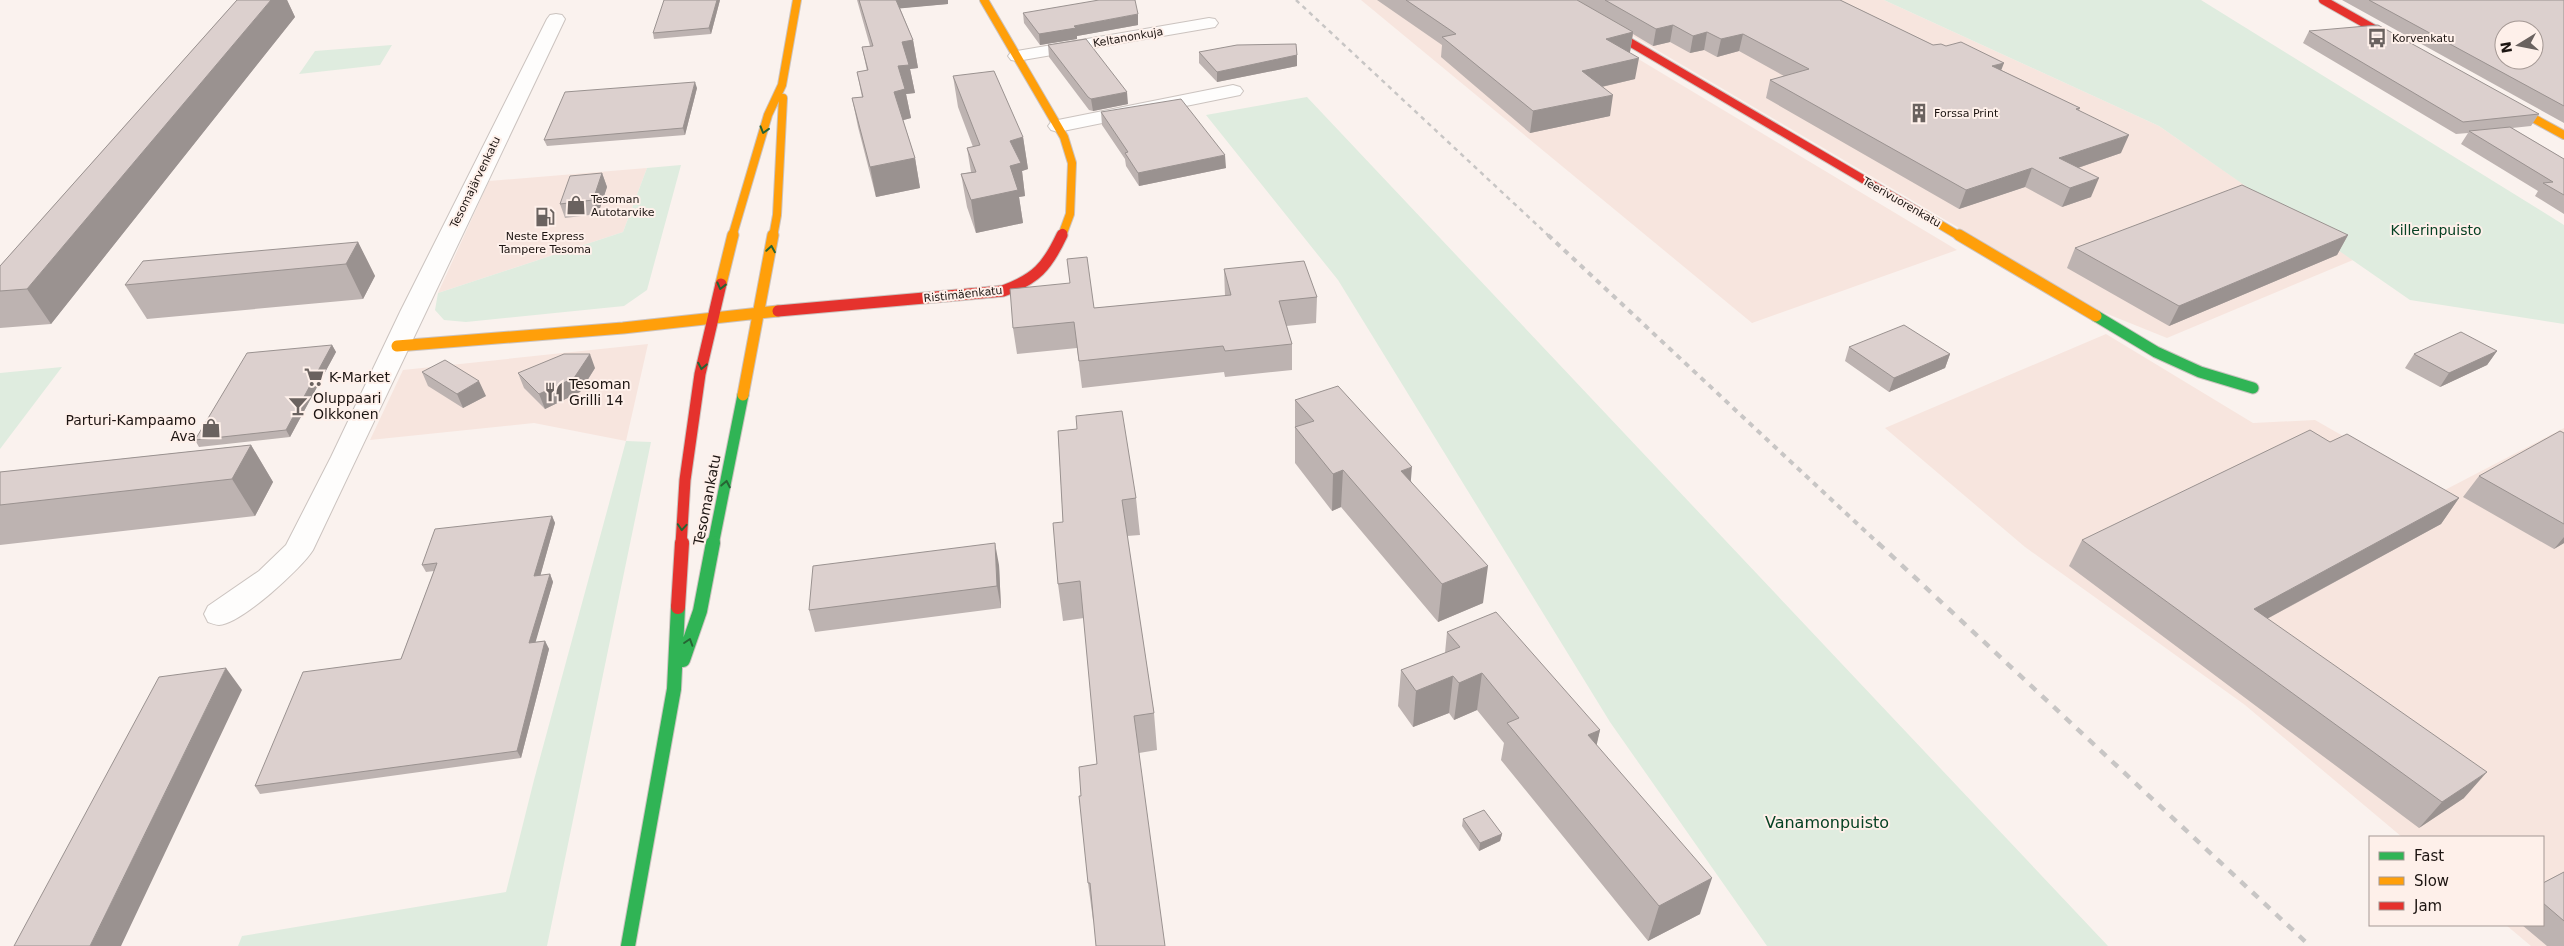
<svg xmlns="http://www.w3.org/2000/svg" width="2564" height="946" viewBox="0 0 2564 946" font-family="'DejaVu Sans',sans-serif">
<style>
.built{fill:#f7e5de}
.green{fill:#dfecdf}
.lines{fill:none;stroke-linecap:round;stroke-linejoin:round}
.street-casing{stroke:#cbc3bf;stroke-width:2}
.fast-far1-casing{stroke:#cbc3bf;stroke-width:13}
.fast-casing{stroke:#cbc3bf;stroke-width:16}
.slow-far1-casing{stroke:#cbc3bf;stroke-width:10}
.slow-casing{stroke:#cbc3bf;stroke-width:13}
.jam-far2-casing{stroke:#cbc3bf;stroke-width:10}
.jam-far1-casing{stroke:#cbc3bf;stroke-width:13}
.jam-casing{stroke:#cbc3bf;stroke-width:16}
.street{fill:#fefdfc;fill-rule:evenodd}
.fast-far1{stroke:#30b455;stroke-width:11}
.fast{stroke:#30b455;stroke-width:14}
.slow-far1{stroke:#ff9f0a;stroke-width:8}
.slow{stroke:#ff9f0a;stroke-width:11}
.jam-far2{stroke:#e5322d;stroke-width:8}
.jam-far1{stroke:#e5322d;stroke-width:11}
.jam{stroke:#e5322d;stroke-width:14}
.rail-far2{stroke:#c8c6c5;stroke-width:2.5;stroke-dasharray:4.5 4.5;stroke-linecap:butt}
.rail-far1{stroke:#c8c6c5;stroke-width:4;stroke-dasharray:5.5 5.5;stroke-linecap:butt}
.rail{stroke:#c8c6c5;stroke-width:4.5;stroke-dasharray:8 8;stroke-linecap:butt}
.wall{fill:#bdb3b1}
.shaded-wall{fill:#9a9290}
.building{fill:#dcd0ce;stroke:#9a9290;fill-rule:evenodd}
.oneway{stroke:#266434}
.labels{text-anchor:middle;stroke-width:4;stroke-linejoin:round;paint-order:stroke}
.far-street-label{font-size:11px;fill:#1d1512;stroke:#fef0ea}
.far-poi-label{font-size:11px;fill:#1d1512;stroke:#fef0ea;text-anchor:start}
.park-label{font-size:14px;fill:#074224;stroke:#fef0ea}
.poi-label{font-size:14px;fill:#1d1512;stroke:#fef0ea;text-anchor:start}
.street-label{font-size:14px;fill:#1d1512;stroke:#fef0ea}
.near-park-label{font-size:16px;fill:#074224;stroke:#fef0ea}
</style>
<rect width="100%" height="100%" fill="#faf2ee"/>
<path class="built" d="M1361,0H1540L1957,250L1752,323Z
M1572,0H1884L2159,126L2353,260L2167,338L2100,311Z
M647,168L623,232L438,293L489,181Z
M2106,334L2253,423L2315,420L2441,492L2564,428V946H2531L2506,925H2543V837H2402L2245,705L2025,547L1885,428Z
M648,344L626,441L534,423L370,440L403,370Z"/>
<path class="green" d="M1884,0H2201L2564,225V324L2410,300L2159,126Z
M392,45L380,65L299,74L315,51Z
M1307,97L2108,946H1767L1610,722L1338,280L1206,115Z
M681,165L647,290L624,306L466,322L444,320L435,310L438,293L623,232L647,168Z
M62,367L0,449V373Z
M626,441L651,442L547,946H238L242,936L506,892L534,780Z"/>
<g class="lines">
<defs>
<path id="street" d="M556,14L562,15L565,19L313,550C302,568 241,624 219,625C216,625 211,623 208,622L204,614L208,606L259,571L286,545L331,457L400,312L547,19L550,15Z
M1209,18L1215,19L1218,23L1215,27L1017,61L1011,60L1008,56L1011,52L1017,51Z
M1233,85L1240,87L1243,91L1240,95L1058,132L1051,130L1048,126L1051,122L1058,120Z"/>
<path id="fast-far1" d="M2096,316L2156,352L2200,372L2253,388
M713,545L743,395"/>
<path id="fast" d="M683,660L700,611L713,543
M628,946L674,689L678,607"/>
<path id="slow-far1" d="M984,0L1064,137L1072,163L1070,214L1063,233
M2502,101L2564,135
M1924,215L1961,237
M732,237L768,115L782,85L797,0
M773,237L777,215L783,98"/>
<path id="slow" d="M1959,235L2096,316
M721,284L733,235
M397,346L623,328L778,311
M743,395L773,235"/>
<path id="jam-far2" d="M1558,0L1924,215
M2323,0L2401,44
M1061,237L1063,233"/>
<path id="jam-far1" d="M778,311L1003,291C1036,279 1047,267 1062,235
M681,545L685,480L700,374L721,284"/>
<path id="jam" d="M678,607L682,543"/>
</defs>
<use href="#street" class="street-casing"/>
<use href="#fast-far1" class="fast-far1-casing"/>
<use href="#fast" class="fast-casing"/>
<use href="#slow-far1" class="slow-far1-casing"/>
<use href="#slow" class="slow-casing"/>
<use href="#jam-far2" class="jam-far2-casing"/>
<use href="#jam-far1" class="jam-far1-casing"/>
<use href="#jam" class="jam-casing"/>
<use href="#street" class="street"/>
<use href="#fast-far1" class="fast-far1"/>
<use href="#fast" class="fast"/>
<use href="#slow-far1" class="slow-far1"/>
<use href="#slow" class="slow"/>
<use href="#jam-far2" class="jam-far2"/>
<use href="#jam-far1" class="jam-far1"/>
<use href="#jam" class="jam"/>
<path class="rail-far2" d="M1296,0L1550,237"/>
<path class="rail-far1" d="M1548,235L1880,545"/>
<path class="rail" d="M1878,543L2310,946"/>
</g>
<path class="wall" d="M237,0H287L295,17L51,324L0,328V266Z
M720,0L711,34L654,39L653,33Z
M857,0H948V4L900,8L913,40L918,68L910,69L915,93L906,94L911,118L903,120L915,158L920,188L876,197L858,127L852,98L862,97L857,72L867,71L862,47L870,46Z
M1377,0H1840L1933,45L2001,70L2080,108L2079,110L2121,153L2078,168L2091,197L2062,207L2025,187L1959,209L1766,98L1770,80L1784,76L1739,51L1717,57L1704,50L1690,53L1670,42L1653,46L1633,34L1630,52L1629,53L1635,79L1602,87L1610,116L1530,133L1441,57L1442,45Z
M2342,0H2564V123Z
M1023,13L1138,25L1077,36V39L1040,45L1024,23Z
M2309,31L2539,114L2531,126L2512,128L2564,159V214L2535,196L2538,191L2461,144L2468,133L2456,134L2303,43Z
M1048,45L1128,104L1093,111L1089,110L1049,57Z
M1199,52L1297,55V66L1217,82L1199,63Z
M953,76L1023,137L1028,169L1022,171L1025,196L1019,197L1023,223L976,233L967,207L961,174L971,172L967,148L973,147L958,107Z
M697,88L685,135L547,146L544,140Z
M1101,112L1226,168L1139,186L1126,166L1125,159L1102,125Z
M602,173L607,187L598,214L565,218L560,204Z
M2348,235L2337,255L2169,326L2067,268L2075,248Z
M358,242L375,276L363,299L147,319L125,285Z
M1224,269L1317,297L1316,323L1286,326L1292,344V370L1225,377L1224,372L1082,388L1077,348L1017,354L1013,328L1094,308L1225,296Z
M332,345L336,352L290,437L199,447L195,440Z
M1849,347L1950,354L1945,368L1889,392L1845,361Z
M2497,351L2487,365L2440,387L2405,368L2414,354Z
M595,368L580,392L545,409L524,388L518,373Z
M422,372L486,396L463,408L428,386Z
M1295,400L1411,481L1483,603L1438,622L1341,507L1332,511L1295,463Z
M1058,431L1136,498L1140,535L1127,536L1154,713L1157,750L1139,753L1093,920L1088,883L1081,796L1097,764L1084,618L1063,621L1058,584L1063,522Z
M2564,433V543L2554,549L2463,497L2479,476Z
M2330,442L2459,498L2441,524L2267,619L2464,798L2419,828L2069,566L2082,540Z
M251,445L273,482L255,516L0,545V472Z
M552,516L555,523L540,576L550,574L553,582L535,642L545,641L549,649L521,758L260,794L255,786L401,659L434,571L426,572L422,565Z
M999,565L1001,608L815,632L809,610Z
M1447,632L1600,730L1596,745L1700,914L1648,941L1501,760L1504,743L1477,710L1454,720L1449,713L1413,727L1398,706L1401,670L1445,653Z
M1463,819L1502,834L1500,841L1479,851L1462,826Z
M2564,872V946H2547L2522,925H2543V883Z"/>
<path class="shaded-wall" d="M271,0H287L295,17L51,324L27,289Z
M717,0H720L711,34L709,28Z
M893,0H948V4L894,9Z
M1138,14V25L1077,36V39L1040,45L1039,34L1074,26Z
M1673,25L1670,42L1653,46L1656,29Z
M1633,32L1630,52L1603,59L1606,39Z
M1707,32L1704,50L1690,53L1693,36Z
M1743,34L1739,51L1717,57L1721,39Z
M913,40L918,68L910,69L915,93L906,94L911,118L900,121L894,92L898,66L902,42Z
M1297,55V66L1217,82V72Z
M1639,58L1635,79L1579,92L1582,71Z
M2004,63L1997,81L1992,66Z
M695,82L697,88L685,135L683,128Z
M1127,92L1128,104L1093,111L1091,99Z
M1613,95L1610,116L1530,133L1533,111Z
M2129,135L2121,153L2051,177L2059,158Z
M1023,137L1028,169L1022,171L1025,196L1019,197L1023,223L976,233L971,200L1010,166V141Z
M1225,155L1226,168L1139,186L1138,173Z
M915,158L920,188L876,197L870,167Z
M2032,168L2025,187L1959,209L1966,190Z
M602,173L607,187L598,214L593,200Z
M2099,178L2091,197L2062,207L2070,188Z
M2348,235L2337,255L2169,326L2179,306Z
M358,242L375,276L363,299L346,264Z
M332,345L336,352L290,437L286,430Z
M2497,351L2487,365L2440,387L2449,373Z
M590,354L595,368L580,392L545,409L539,394Z
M1950,354L1945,368L1889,392L1894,378Z
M479,381L486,396L463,408L457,394Z
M251,445L273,482L255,516L232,479Z
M1412,467L1409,503L1401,471Z
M1343,470L1341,507L1332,511L1333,474Z
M2459,498L2441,524L2237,635L2254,609Z
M552,516L555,523L538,584L534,576Z
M2564,537V543L2554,549Z
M995,543L999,565L1001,608L997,586Z
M1488,566L1483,603L1438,622L1442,584Z
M550,574L553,582L533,651L529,643Z
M545,641L549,649L521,758L517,751Z
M226,668L242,690L121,946H90Z
M1482,673L1477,710L1454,720L1459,683Z
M1453,676L1449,713L1413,727L1416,691Z
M1600,730L1592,766L1588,735Z
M2487,772L2464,798L2419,828L2442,802Z
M1502,834L1500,841L1479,851L1480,843Z
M1712,878L1700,914L1648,941L1659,906Z"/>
<path class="building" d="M237,0H271L27,289L0,291V266Z
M664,0H717L709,28L653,33Z
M859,0H896L913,40L902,42L909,65L898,66L905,89L894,92L915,158L870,167L852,98L863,97L857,72L868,70L862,47L873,46Z
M1099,0H1135L1138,14L1074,26L1076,28L1039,34L1023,13Z
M1406,0H1577L1633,32L1606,39L1639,58L1582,71L1613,95L1533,111L1442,37L1456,34Z
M1605,0H1840L1933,45L1941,44L1946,46L1961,42L2004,63L1992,66L2080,108L2076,109L2129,135L2059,158L2099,178L2070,188L2032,168L1966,190L1770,80L1809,69L1743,34L1721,39L1707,32L1693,36L1673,25L1656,29Z
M2369,0H2564V106ZM2504,30H2534V60H2504Z
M2378,25L2539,114L2463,122L2309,31Z
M1086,39L1127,92L1091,99L1088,97L1048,45Z
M1296,44L1297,55L1217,72L1199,52L1237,45Z
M994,71L1023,137L1010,141L1021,163L1010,166L1018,190L971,200L961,174L976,172L967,148L980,145L953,76Z
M695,82L683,128L544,140L565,92Z
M1181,99L1225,155L1138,173L1125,153L1128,152L1101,112Z
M2510,127L2564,159V195L2543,183L2553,182L2469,131Z
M602,173L593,200L560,204L570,176Z
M2242,185L2348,235L2179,306L2075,248Z
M358,242L346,264L125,285L143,261Z
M1087,257L1094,308L1231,295L1224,269L1304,261L1317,297L1279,301L1292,344L1225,351L1223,346L1079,361L1074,322L1013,328L1010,289L1070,283L1067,259Z
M1904,325L1950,354L1894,378L1849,347Z
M2461,332L2497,351L2449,373L2414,354Z
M332,345L286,430L195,440L247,353Z
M564,354H590L574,378L539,394L518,373Z
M445,360L479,381L457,394L422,372Z
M1338,386L1412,467L1401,471L1488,566L1442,584L1343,470L1333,474L1295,427L1314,421L1295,400Z
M1122,411L1136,498L1122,500L1154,713L1134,716L1165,946H1096L1090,883H1088L1079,796H1081L1079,767L1097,764L1080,581L1058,584L1053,523L1063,522L1058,431L1077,429L1076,416Z
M2310,430L2330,442L2347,434L2459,498L2254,609L2487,772L2442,802L2082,540Z
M2560,431L2564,433V524L2479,476Z
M251,445L232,479L0,505V472Z
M552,516L534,576L550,574L529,643L545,641L517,751L255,786L303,672L401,659L437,563L422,565L435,529Z
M995,543L997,586L809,610L813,566Z
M1496,612L1600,730L1588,735L1712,878L1659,906L1507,723L1519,718L1482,673L1459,683L1453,676L1416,691L1401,670L1460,647L1447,632Z
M226,668L90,946H14L159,677Z
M1484,810L1502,834L1480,843L1463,819Z
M2564,872V921L2543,903V883Z"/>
<defs><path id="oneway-chevron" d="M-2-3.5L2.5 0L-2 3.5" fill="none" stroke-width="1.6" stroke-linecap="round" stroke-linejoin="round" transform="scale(1.25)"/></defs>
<g class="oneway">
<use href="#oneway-chevron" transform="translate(764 130) rotate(107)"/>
<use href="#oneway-chevron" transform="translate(771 249) rotate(-81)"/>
<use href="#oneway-chevron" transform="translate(721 286) rotate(104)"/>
<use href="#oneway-chevron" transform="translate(702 366) rotate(101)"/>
<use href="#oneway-chevron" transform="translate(726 484) rotate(-79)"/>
<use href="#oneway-chevron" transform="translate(682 527) rotate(94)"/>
<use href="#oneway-chevron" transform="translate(689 642) rotate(-72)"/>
</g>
<defs>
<symbol id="bus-bare" viewBox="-9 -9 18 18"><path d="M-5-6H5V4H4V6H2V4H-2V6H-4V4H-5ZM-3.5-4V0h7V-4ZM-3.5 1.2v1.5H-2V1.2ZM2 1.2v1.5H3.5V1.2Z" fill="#6a625f" stroke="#fef0ea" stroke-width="2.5" paint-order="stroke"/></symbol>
<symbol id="building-bare" viewBox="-9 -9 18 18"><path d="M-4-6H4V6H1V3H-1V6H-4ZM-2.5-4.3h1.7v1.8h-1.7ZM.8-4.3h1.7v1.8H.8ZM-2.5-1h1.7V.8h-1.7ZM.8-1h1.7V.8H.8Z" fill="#6a625f" stroke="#fef0ea" stroke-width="2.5" paint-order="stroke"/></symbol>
<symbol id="shop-bare" viewBox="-9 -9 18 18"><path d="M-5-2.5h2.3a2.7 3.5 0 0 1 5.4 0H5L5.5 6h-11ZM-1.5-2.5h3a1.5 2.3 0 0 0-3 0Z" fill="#6a625f" stroke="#fef0ea" stroke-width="2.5" paint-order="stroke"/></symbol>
<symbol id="fuel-bare" viewBox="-9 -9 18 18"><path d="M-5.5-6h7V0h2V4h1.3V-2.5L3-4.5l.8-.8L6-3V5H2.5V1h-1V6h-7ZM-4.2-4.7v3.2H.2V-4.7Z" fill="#6a625f" stroke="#fef0ea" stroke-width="2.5" paint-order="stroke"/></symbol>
<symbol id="supermarket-bare" viewBox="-9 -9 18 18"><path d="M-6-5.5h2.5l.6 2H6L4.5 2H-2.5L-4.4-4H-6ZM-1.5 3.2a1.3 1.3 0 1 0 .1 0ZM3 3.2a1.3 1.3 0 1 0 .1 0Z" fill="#6a625f" stroke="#fef0ea" stroke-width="2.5" paint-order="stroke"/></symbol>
<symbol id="restaurant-bare" viewBox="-9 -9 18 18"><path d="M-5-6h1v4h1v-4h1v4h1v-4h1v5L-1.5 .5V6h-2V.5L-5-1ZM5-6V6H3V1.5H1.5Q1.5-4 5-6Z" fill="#6a625f" stroke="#fef0ea" stroke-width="2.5" paint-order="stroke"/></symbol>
<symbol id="bar-bare" viewBox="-9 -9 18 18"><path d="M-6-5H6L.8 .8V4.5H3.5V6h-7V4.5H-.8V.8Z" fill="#6a625f" stroke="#fef0ea" stroke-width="2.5" paint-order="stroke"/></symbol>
</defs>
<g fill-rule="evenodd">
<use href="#bus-bare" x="2363" y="24" width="28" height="28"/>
<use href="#building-bare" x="1905" y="99" width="28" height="28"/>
<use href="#shop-bare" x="562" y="191" width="28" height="28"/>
<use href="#fuel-bare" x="531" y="203" width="28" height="28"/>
<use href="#supermarket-bare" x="300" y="363" width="28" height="28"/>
<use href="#restaurant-bare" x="540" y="378" width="28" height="28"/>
<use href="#bar-bare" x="284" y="392" width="28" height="28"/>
<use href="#shop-bare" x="197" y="414" width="28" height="28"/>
</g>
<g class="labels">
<g class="far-street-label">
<text transform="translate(1128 37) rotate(-10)" y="4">Keltanonkuja</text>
<text transform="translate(475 182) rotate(-64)" y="4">Tesomajärvenkatu</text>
<text transform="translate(1902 202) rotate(30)" y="4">Teerivuorenkatu</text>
<text transform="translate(963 294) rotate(-6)" y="4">Ristimäenkatu</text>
</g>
<g class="far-poi-label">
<text x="2392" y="42">Korvenkatu</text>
<text x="1934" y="117">Forssa Print</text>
<text x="591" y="203">Tesoman<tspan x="591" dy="13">Autotarvike</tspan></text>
<text x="545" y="240" text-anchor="middle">Neste Express<tspan x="545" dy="13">Tampere Tesoma</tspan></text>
</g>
<g class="park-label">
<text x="2436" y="235">Killerinpuisto</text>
</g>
<g class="poi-label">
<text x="329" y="382">K-Market</text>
<text x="569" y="389">Tesoman<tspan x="569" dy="16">Grilli 14</tspan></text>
<text x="313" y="403">Oluppaari<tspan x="313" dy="16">Olkkonen</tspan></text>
<text x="196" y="425" text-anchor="end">Parturi-Kampaamo<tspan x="196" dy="16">Ava</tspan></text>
</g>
<g class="street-label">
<text transform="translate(707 500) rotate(-79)" y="5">Tesomankatu</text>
</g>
<g class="near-park-label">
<text x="1827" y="828">Vanamonpuisto</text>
</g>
</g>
<rect x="2369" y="836" width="175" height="90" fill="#fef0ea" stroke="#a49894"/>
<rect x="2379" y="852" width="25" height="8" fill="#30b455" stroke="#a49894"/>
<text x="2414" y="861" font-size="15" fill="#1d1512">Fast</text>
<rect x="2379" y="877" width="25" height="8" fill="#ff9f0a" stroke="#a49894"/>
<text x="2414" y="886" font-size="15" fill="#1d1512">Slow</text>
<rect x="2379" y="902" width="25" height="8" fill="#e5322d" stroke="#a49894"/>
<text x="2414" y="911" font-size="15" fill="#1d1512">Jam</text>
<g transform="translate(2519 45) rotate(260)"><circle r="24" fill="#fef0ea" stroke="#a49894"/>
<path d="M0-4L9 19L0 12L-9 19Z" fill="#6a625f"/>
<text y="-8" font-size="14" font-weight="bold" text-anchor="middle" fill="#1d1512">N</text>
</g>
</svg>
